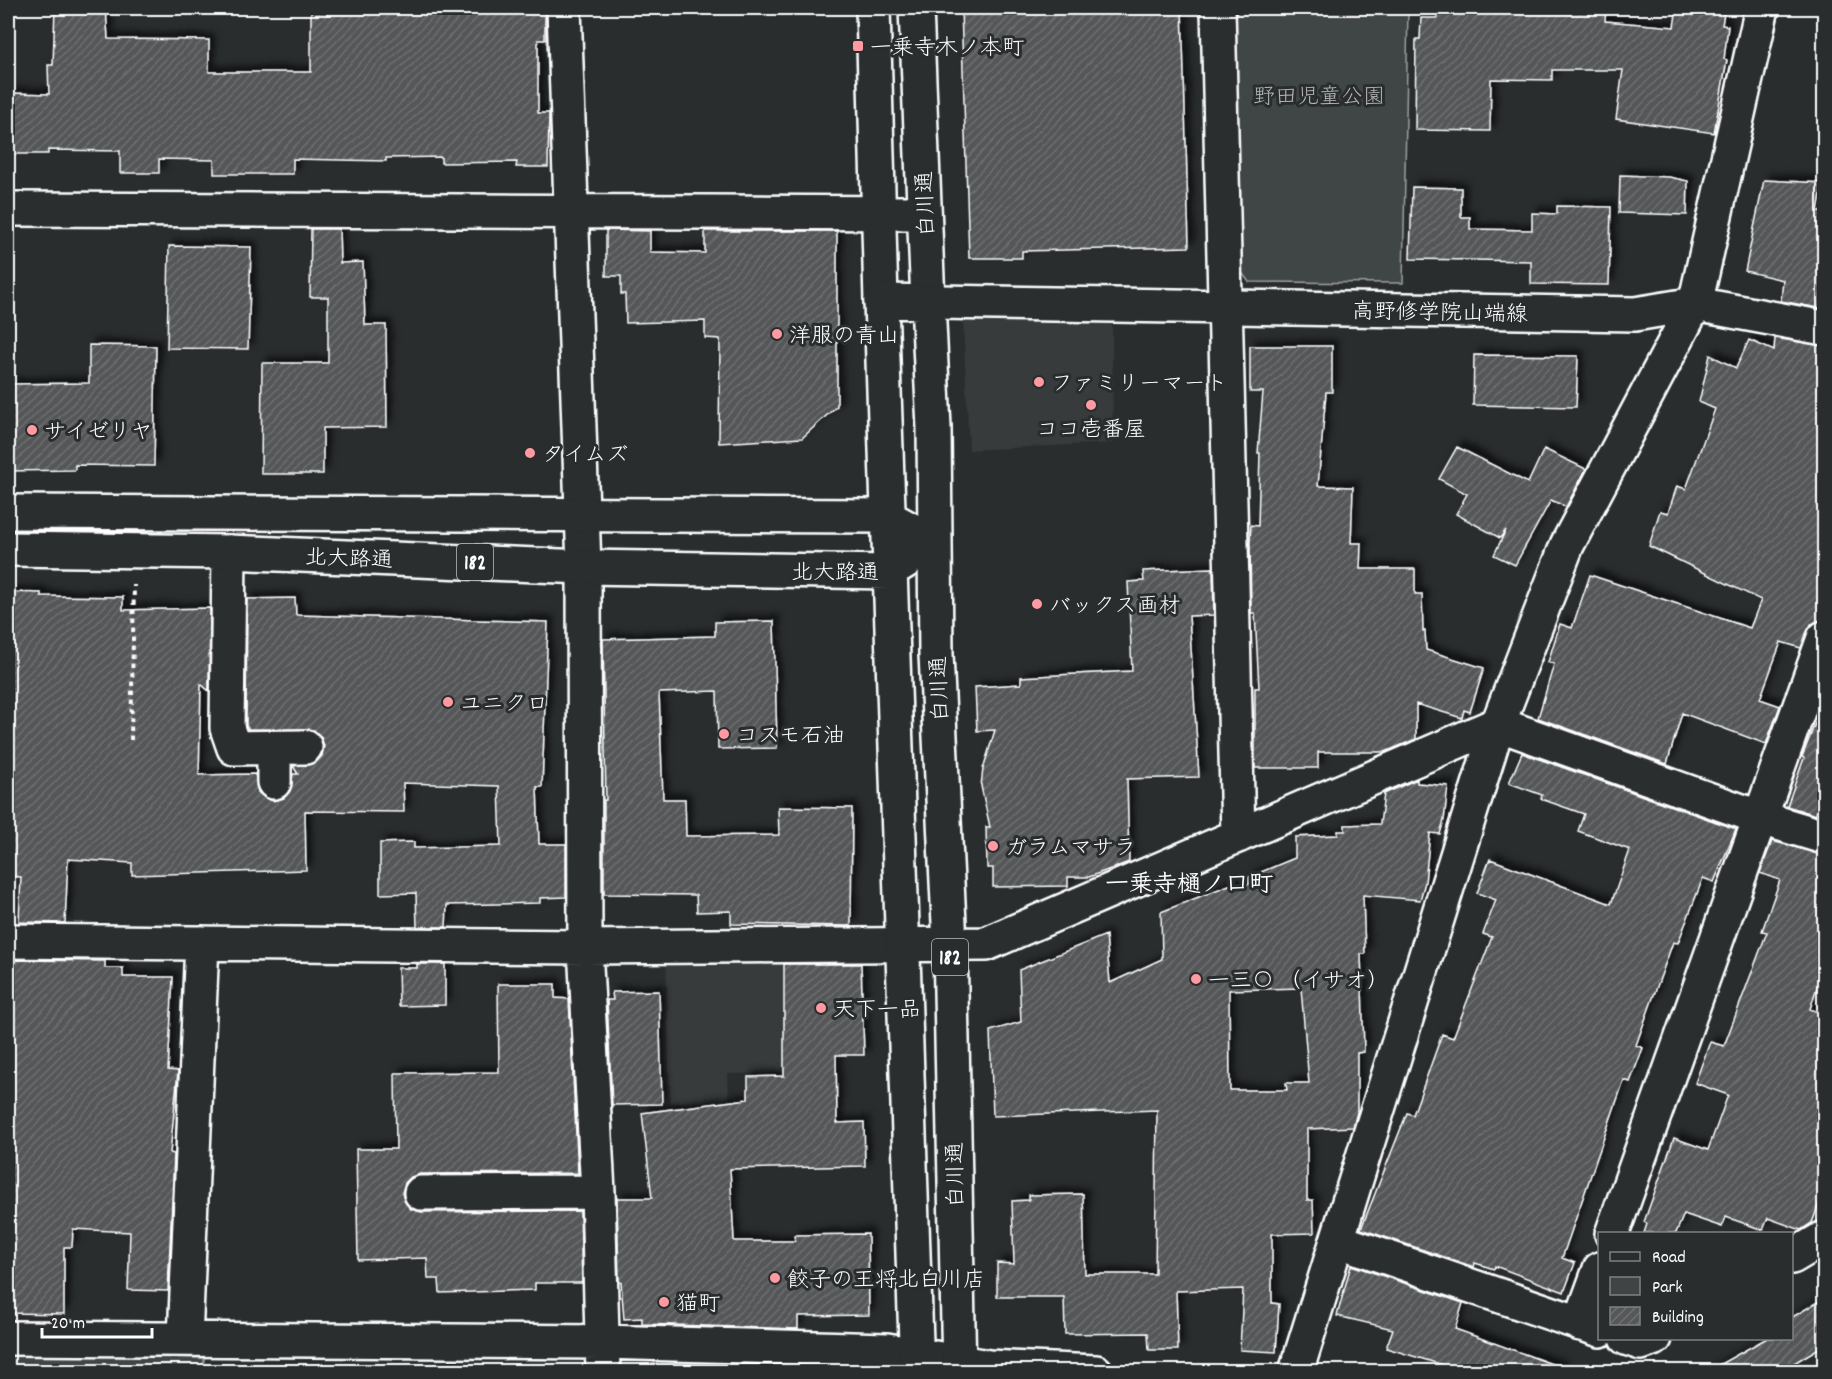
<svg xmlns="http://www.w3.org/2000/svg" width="1832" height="1379" viewBox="0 0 1832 1379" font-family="Dekko,'Klee One',sans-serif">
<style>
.built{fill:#373a3b}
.park{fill:#414445;stroke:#a0a2a2;stroke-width:1.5}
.building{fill:url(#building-hatch);stroke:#fff;stroke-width:1.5;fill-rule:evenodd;filter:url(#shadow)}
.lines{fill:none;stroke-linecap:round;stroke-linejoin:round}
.minor-casing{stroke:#fff;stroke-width:38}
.major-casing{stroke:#fff;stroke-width:38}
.path{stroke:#fff;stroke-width:4;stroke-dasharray:4.5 4.5;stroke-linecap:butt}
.minor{stroke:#2a2d2e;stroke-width:33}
.major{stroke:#2a2d2e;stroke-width:33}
.poi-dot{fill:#ff9aa2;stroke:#2a2d2e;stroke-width:2}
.labels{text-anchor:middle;stroke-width:6;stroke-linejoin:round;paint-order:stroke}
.shield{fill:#2a2d2e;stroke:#bfc0c0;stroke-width:1.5}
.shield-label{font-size:21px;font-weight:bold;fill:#fff}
.poi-label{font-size:22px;fill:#fff;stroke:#2a2d2e;text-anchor:start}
.park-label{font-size:22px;fill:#b3b4b5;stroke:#2a2d2e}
.street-label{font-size:22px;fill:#fff;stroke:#2a2d2e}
.neighbourhood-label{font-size:24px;font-weight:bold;fill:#fff;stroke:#2a2d2e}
</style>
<defs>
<pattern id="building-hatch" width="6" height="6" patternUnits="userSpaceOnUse" patternTransform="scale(1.5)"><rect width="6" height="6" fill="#555758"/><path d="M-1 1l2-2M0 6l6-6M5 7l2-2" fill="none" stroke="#6e7071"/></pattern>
<filter id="shadow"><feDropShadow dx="5.5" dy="-5.5" stdDeviation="3" flood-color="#0009"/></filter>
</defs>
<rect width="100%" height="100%" fill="#2a2d2e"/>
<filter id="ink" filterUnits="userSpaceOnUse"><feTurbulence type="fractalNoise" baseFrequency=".0167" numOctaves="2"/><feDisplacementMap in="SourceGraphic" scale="12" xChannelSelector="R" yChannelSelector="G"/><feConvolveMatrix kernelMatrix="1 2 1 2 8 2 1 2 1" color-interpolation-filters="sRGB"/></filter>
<g filter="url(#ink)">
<path class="built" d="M963,320L1112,322L1113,443L969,450Z
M666,955H861L864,1055L785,1056V1073L728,1074L729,1101L670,1103Z"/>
<path class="park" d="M1228,8H1408L1403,283L1249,282L1237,266Z
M8,1351L204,1358V1371L8,1372Z"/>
<path class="building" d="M55,8H106L108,39L209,40V72H311V8H519V13H545V40H538V113H549L548,167H516L517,162L441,163V157L386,158V161L293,159V174H214V160L159,159V173H120V151L48,150V154H9V93L49,94L48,65H53Z
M961,8H1182L1189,247L1022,251V258H969Z
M1496,8H1606L1605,21L1674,27L1677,8L1724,13L1722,25L1728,26L1724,59L1727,60L1714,133L1616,119L1623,70H1552V80L1491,79L1490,131L1415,130L1416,39H1420L1421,18H1437V10L1496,13Z
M1620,175L1669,177L1688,181L1687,215L1619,213Z
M1764,180L1823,183L1818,211L1824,212V309L1781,301L1783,280L1745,271Z
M1412,187L1461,188V217H1470V229L1532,230V213L1557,214V206L1611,207L1609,285L1531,284V261L1410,259Z
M311,229H339L340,263L363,262L365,325H386L387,427L323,428V474H261L262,363H328V297H310Z
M606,230L650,231V252L705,253V231H837V406L802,438L719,443L720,339L705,338V321L626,323L625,294H621V276H606Z
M169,246L251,247L248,349L167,348Z
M1775,338L1824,346V620L1811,624L1801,648L1781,642L1760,699L1780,706L1766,744L1682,713L1667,764L1538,718L1554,664L1548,662L1560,624L1572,628L1590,575L1750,628L1761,600L1649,546L1660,511L1668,513L1677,486L1686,489L1715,409L1699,402L1710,355L1736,368L1749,340L1774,351Z
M89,345L156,346L154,466L75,465V470L8,471V384L89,383Z
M1250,346H1332V392H1326L1318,486L1353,487L1351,543H1361L1360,569H1415V594H1422L1423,631H1425L1426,650L1484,668L1470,712L1464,710L1462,718L1416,704V739L1385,752H1318V768H1255V688H1259L1255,613H1251L1250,542L1251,525L1258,526L1260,453H1258L1263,392H1250Z
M1474,355L1578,356L1576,407L1473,405Z
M1457,447L1528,483L1544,449L1586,469L1566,507L1551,500L1515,565L1494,555L1506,530L1500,538L1456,514L1467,494L1439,479Z
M1213,568L1214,615L1189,616L1199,777L1127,779L1129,862L1089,877H1068V886L993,887V868H987L986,827H990L981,786L983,769L995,730L977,731L975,687L1021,684V677L1132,671L1128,582L1144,581L1143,571Z
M8,592L41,593V596L123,597V610L210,608L209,691L201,684L199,775L255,774L258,792L265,798L273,801L284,798L290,791L293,774H298L293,766L315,763L322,756L324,746L321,737L314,730L249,729L246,726L247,599L295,598L296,615L548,622L542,787H537L539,844H566V897L540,898V903L447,905L446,927H417L416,893L380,894V843L414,842V848L501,846L499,786L403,783L404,812L305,811L306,870L132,875V863L68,859L65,923L19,922L21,877L8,876Z
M774,621L777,748L718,749L717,691L659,693L663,799H685L686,836L779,835L778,807L852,808L851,926L731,924V911L697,912L696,895L604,894V800H606L603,639L715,636V622Z
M1820,711L1824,712V789L1816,815L1787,806L1804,758L1802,757Z
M1522,753L1736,829L1714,882L1703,878L1678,943L1673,942L1636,1045L1643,1048L1630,1082L1624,1080L1562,1258L1575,1263L1564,1292L1495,1266L1494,1269L1475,1263L1474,1267L1361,1229L1407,1113L1413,1115L1442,1034L1453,1038L1492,937L1483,934L1496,900L1477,893L1490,859L1611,904L1630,850L1578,831L1584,814L1541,799L1542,795L1509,783Z
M1417,779V783L1448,786L1444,820L1440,834L1430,833L1425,882L1420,900L1363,895L1365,954H1361L1364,1052L1357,1053V1112L1353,1127L1307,1129V1200H1313L1314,1233L1272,1234V1303L1279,1304L1276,1352L1240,1350L1243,1289L1176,1291L1178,1350H1149L1148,1333L1065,1334L1064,1297H997V1263L1014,1264L1012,1201L1029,1200V1195L1083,1194L1085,1274H1155L1157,1110L993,1116L990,1031L1021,1022L1019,970L1106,935L1110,983L1162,959L1161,912L1229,885L1249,884V877L1295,858V837L1338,835V831H1345V825L1380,824L1384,794ZM1301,988L1309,1083H1286L1287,1090H1230L1229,990Z
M1772,841L1824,855V965L1810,1009L1824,1014V1189L1812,1223L1801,1230L1768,1218L1763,1230L1726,1217L1722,1227L1684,1214L1676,1233H1644L1647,1224L1644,1222L1674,1138L1708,1150L1728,1095L1695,1083L1710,1042L1724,1046L1767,932L1762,931L1780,880L1760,873Z
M17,960L105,961V968H123V977H173L168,1070L178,1071L170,1153L174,1154L168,1291L128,1290L130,1232L73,1229L72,1247H64V1314L8,1313V961Z
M417,964H445V1005L399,1006L398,968H417Z
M784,964H861L864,1055H836L837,1123L864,1122L865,1166L730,1169L734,1241H795L794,1235L868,1234L869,1315L798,1316V1329L642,1324V1318L624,1319L621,1282H619L617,1198H652L642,1113L748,1099V1077L784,1076Z
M498,984H555V998L569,999L578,1173L420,1174L411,1177L405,1183L402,1193L405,1202L411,1209L421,1212L580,1211L582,1283H535V1290L440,1293L439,1279H428L427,1258L358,1260L356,1149H396L395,1073L499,1072Z
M659,991L662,1104L612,1105L607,1000H613L612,992Z
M1351,1265L1463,1303L1455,1329L1563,1368L1562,1371H1463L1386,1348L1393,1329L1337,1316Z
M1824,1298V1345L1781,1371H1708L1767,1338H1791V1318Z"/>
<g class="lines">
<defs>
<path id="minor" d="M564,8L584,567L585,947L598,1192L603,1372
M873,8L881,301
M916,8L928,302
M1218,8L1238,836
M8,209L924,213
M229,552L227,728L234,748L305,747
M274,748V782
M8,941L585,947L986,944L1498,724L1761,818L1824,837
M421,1193L598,1192
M1612,1234L1824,638
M1339,1241L1600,1330
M1792,1257L1824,1238
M1580,1324L1600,1269
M8,1338L602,1342L887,1350L989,1367L1096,1372
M1626,1338L1641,1343L1655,1338
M185,1339L202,943
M1296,1372L1498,724L1567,545L1695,304L1824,328"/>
<path id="major" d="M928,302L934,428L936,654L950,944L959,1372
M8,512L886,516L935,543
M8,549L229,552L584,567L888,572L906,561
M917,1372L881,301L1635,314L1695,304L1762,8"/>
</defs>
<use href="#minor" class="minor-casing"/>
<use href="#major" class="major-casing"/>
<path class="path" d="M131,740L134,585"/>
<use href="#minor" class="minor"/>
<use href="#major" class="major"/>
</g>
</g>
<g class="poi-dot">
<rect x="852" y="40" width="12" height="12" rx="3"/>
<circle cx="777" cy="334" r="6"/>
<circle cx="1039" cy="382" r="6"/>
<circle cx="1091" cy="405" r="6"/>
<circle cx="32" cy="430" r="6"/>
<circle cx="530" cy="453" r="6"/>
<circle cx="1037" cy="604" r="6"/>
<circle cx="448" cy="702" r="6"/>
<circle cx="724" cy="734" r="6"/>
<circle cx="993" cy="846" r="6"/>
<circle cx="1196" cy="979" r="6"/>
<circle cx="821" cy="1008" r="6"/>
<circle cx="775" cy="1278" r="6"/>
<circle cx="664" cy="1302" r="6"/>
</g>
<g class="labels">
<g class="shield">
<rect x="457" y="544" width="36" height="36" rx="4.5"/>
<rect x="932" y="939" width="36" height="36" rx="4.5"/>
</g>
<g class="shield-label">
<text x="475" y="569">182</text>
<text x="950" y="964">182</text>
</g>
<g class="poi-label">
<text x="870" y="54">一乗寺木ノ本町</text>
<text x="789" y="342">洋服の青山</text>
<text x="1051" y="390">ファミリーマート</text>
<text x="1091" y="436" text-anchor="middle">ココ壱番屋</text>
<text x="44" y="438">サイゼリヤ</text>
<text x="542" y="461">タイムズ</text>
<text x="1049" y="612">バックス画材</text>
<text x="460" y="710">ユニクロ</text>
<text x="736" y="742">コスモ石油</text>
<text x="1005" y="854">ガラムマサラ</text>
<text x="1208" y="987">一三〇 （イサオ）</text>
<text x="833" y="1016">天下一品</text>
<text x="787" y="1286">餃子の王将北白川店</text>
<text x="676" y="1310">猫町</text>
</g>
<g class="park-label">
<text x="1319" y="103">野田児童公園</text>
</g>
<g class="street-label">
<text transform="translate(924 204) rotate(-92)" y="8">白川通</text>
<text transform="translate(1440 311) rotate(1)" y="8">高野修学院山端線</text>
<text transform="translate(349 557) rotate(2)" y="8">北大路通</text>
<text x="835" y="579">北大路通</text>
<text transform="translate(938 689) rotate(-92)" y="8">白川通</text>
<text transform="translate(954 1175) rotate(-91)" y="8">白川通</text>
</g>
<g class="neighbourhood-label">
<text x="1189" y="891">一乗寺樋ノ口町</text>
</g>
</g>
<rect width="1832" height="1379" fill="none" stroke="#2a2d2e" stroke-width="30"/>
<rect x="15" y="15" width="1802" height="1349" fill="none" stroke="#fff" stroke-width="2" filter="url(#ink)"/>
<rect x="1598" y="1232" width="195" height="108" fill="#2a2d2e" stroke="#7f8182" stroke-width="1.5"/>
<rect x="1610" y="1252" width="30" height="9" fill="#2a2d2e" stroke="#7f8182" stroke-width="1.5"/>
<text x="1652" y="1262" font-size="18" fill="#ffffff">Road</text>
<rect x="1610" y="1277" width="30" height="18" fill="#414445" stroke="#7f8182" stroke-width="1.5"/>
<text x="1652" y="1292" font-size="18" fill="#ffffff">Park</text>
<rect x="1610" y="1307" width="30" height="18" fill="url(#building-hatch)" stroke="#7f8182" stroke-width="1.5"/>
<text x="1652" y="1322" font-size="18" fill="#ffffff">Building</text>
<path d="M42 1328v9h110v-9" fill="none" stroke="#ffffff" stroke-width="3"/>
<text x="51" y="1328" font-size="18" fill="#ffffff" stroke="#2a2d2e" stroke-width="4.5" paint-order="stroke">20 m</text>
</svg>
